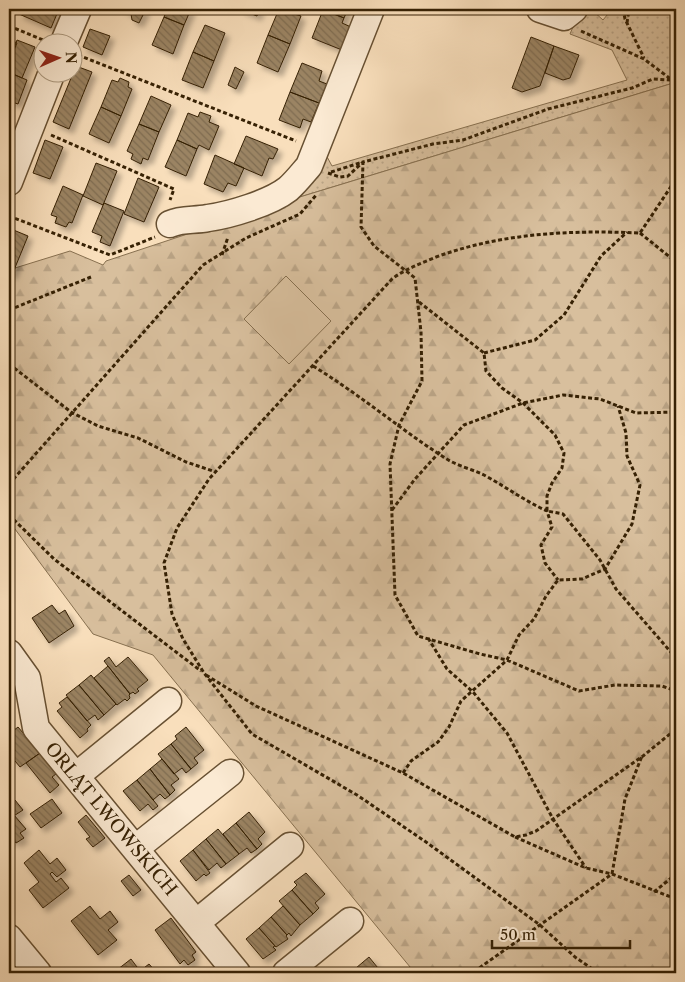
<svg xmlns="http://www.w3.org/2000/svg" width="685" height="982" viewBox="0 0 685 982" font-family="'Libre Caslon Text',serif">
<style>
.grass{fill:url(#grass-dots);stroke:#877050}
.forest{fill:url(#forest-firs);stroke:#877050}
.green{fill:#d8bf9d;stroke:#877050}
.building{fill:url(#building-back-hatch);stroke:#362104;filter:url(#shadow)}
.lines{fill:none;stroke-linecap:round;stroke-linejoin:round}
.minor-casing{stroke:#675032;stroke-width:29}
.path{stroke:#362104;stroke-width:3;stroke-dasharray:4 2.5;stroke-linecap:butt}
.minor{stroke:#fbead3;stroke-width:26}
.labels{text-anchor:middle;stroke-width:4;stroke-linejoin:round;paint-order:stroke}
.street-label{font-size:18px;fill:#362104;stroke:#fbead3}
</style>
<defs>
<pattern id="grass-dots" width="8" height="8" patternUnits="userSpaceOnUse" patternTransform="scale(1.25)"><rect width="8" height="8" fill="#d8bf9d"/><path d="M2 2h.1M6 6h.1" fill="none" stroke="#baa486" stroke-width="1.8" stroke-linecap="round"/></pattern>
<pattern id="forest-firs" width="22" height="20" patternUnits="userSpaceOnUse" patternTransform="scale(1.25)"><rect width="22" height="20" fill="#d8bf9d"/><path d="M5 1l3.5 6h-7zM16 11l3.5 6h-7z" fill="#baa486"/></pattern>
<pattern id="building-back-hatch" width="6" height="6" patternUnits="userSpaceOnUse" patternTransform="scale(1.25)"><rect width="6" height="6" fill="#9b8464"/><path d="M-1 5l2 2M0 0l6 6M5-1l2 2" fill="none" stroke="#7f6c50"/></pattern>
<filter id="shadow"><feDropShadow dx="4.5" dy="4.5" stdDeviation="2.5" flood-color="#0004"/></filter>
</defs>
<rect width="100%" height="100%" fill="#f9dfbc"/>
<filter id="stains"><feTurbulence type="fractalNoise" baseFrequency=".004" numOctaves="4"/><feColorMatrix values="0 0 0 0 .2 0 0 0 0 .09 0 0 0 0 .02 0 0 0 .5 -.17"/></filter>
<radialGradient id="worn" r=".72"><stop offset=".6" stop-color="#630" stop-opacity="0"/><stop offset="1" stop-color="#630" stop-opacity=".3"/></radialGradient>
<path class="grass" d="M612,9H676V88L670,84L290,200L325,153L332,166L627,80L612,50L570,34L578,15L583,10H592L603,20Z"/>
<path class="forest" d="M670,84L676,88V973H415L153,655L93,634L9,521V274L12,275L15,268L70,251L103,265L106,261L290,200Z"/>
<path class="green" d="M286,276L331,321L289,364L244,319Z"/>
<path class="building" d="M22,9H59L51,28L19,14Z
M122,9H146L139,23L132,20L131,14Z
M167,9H191L184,25L164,17Z
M239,9H260L257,16Z
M279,9L287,11L288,9H296L294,14L301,16L290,44L268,35Z
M323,9H348L344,18Z
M323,10L344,18L342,23L351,27L342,50L312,38Z
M164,17L184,25L173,54L152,45Z
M205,25L225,33L214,61L193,52Z
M90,29L110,36L102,55L83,47Z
M268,35L290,44L278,72L257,63Z
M531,37L554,46L540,86L522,92L512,88Z
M9,39L17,43L9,62Z
M17,40L35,47L22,78L9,72V62Z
M554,46L579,55L570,78L563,80L545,73Z
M193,52L214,61L203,88L182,80Z
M302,63L322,71L319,81L327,84L319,103L290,92Z
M76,66L92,72L69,129L53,122Z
M235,67L244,72L236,89L228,85Z
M10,73L27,80L18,104L9,101Z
M120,78L129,82L128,87L132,89L121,116L101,107L112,80L118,82Z
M290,92L319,103L311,122L303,119L300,128L279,120Z
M151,96L171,105L159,132L139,124Z
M101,107L121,116L109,143L89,134Z
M200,112L211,116L209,122L219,126L209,150L199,145L197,149L177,140L188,113L198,117Z
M139,124L159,132L148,160L143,158L141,164L131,159L133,154L127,151Z
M246,136L278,149L273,159L269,158L262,176L234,164Z
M45,140L63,147L50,179L33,173Z
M177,140L197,149L186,176L165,167Z
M215,155L244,168L236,186L228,183L223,192L204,184Z
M96,163L117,171L103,205L83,196Z
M138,178L159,187L144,222L124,214Z
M63,186L83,195L72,223L69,222L66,227L55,223L57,217L51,215Z
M104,203L124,211L110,246L100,242L102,236L92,232Z
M11,229L28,236L12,275L9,274V236Z
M52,605L59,614L65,610L74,626L49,643L32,618Z
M109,657L116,667L128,657L148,680L137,689L139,691L135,694L133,692L130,694L104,661Z
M108,666L130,694L129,695L130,698L127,701L125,699L117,705L94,678Z
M91,675L116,704L104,715L79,685Z
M79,685L104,715L98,720L95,715L87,721L66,695Z
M67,697L91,725L87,729L88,731L80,738L57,711L62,707L59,703Z
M18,727L40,753L20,767L10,755L15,751L9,743V734Z
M186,727L204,750L194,758L198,763L191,769L171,744L177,739L175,736Z
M171,744L191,769L186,773L182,768L174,774L158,754Z
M40,753L56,774L52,777L59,785L50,793L26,763Z
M162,759L179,779L171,785L175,790L170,795L150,769Z
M150,769L170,795L165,799L160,794L153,800L137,780Z
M137,780L158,806L153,810L148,804L140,811L123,791Z
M52,799L62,813L41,828L30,814Z
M15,800L23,810L9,819V805Z
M249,812L265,832L258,839L262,844L257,849L236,823Z
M14,815L26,829L20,833L24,838L16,843L13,839L9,842V819Z
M86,815L105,838L93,847L86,839L90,837L78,822Z
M236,823L257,849L251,853L247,848L239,854L223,834Z
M218,829L239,854L226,864L206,839Z
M206,839L226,864L221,868L217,863L209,870L193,850Z
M39,850L50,864L57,858L66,870L57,877L52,872L50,874L56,882L61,878L69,888L43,908L29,890L39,882L24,863Z
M193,850L210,873L206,876L204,874L196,881L180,861Z
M306,873L325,894L315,903L319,908L313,914L292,890L297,885L294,882Z
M129,875L141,890L133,896L121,881Z
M292,890L313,914L300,925L279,901Z
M90,906L100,919L110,911L118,922L108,930L117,940L98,955L71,921Z
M283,906L300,925L291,936L289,933L287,935L271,917Z
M271,917L287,935L286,936L288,939L276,947L259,928Z
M171,918L196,952L192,955L195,960L188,965L184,960L180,964L155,930Z
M259,928L275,946L273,947L276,950L263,959L246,939Z
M369,957L382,973H360L356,968Z
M131,959L140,971L149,964L157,973H113Z"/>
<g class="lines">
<defs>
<path id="minor" d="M540,9L564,17L574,9
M64,42L78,9
M9,182L52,72
M170,224C183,218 194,221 208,218C230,215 270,203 288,189C296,182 302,174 309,166L371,9
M9,653L27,678L36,728L237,973
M76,776L168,701
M136,848L230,773
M196,923L290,846
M9,938L38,973
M286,973L350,921"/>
</defs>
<use href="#minor" class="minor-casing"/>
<path class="path" d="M623,9L625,19L644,58
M627,23L629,9
M9,26L43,40
M581,31L644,59L676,83
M78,55L296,141
M51,135L174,189L170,200
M331,172L363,162L361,227L374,246L415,278L421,332L422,381L399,425L390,464L395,595L418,636L480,654L507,660L579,691L615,685L662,686L676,691
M328,173L340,177L348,176L363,162L433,144L463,140L548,109L632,88L653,79L671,80
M9,216L110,255L155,237
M640,233L676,262
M222,255L228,237
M419,302L484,353L486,371L502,388L523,403L555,435L564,453L562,468L552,483L547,496V511L563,514L600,560L616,589L676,658
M9,310L91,277
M484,353L535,340L564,315L601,256L627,232
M9,364L71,412L98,426L138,438L186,462L216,472
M313,366C359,394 400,429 445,458C457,466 472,469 484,475C506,487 525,501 547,511L552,527L541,545L545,563L558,580
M9,484L203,265L246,238L300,214L317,194
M392,510L415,479L464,425L523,403L563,395L600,399L636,413L676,412
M9,515L54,559L201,671
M428,638L447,669L473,692L507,733L553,819L586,868
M206,675L256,706L403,773L515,837L526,835L536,831L643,756L676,729
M403,773L411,761L438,742L449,727L461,701L507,660L519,635L534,619L546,596L558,580L582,579L605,569L632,524L640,485L627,456L626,433L618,406
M515,837L586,868L612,874L676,899
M654,892L676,874
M461,973L475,971L612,874L625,799L642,756
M598,973L575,957L540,925L426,842L357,795L252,734L204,673L183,639L172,614L164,563L177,528L209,479L392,279C405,269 420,264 436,257C502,233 570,230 640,233L676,179"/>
<use href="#minor" class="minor"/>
</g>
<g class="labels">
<g class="street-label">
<text transform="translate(111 819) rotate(50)" y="6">ORLĄT LWOWSKICH</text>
</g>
</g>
<rect width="685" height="982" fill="none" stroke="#f9dfbc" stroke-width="30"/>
<rect x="10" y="10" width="665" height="962" fill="none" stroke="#362104" stroke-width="2.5"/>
<rect x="15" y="15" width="655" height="952" fill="none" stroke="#362104"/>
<g transform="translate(58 58) rotate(88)"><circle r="24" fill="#fbead3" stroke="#ac9a80"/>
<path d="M0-4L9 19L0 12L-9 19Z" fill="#8f2418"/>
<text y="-8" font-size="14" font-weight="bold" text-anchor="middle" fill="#362104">N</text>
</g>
<path d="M492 940v8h138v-8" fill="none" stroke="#362104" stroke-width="2.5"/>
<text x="500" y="940" font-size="15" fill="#362104" stroke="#fbead3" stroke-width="4" paint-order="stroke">50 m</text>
<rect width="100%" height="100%" filter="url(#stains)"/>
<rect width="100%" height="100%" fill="url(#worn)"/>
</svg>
